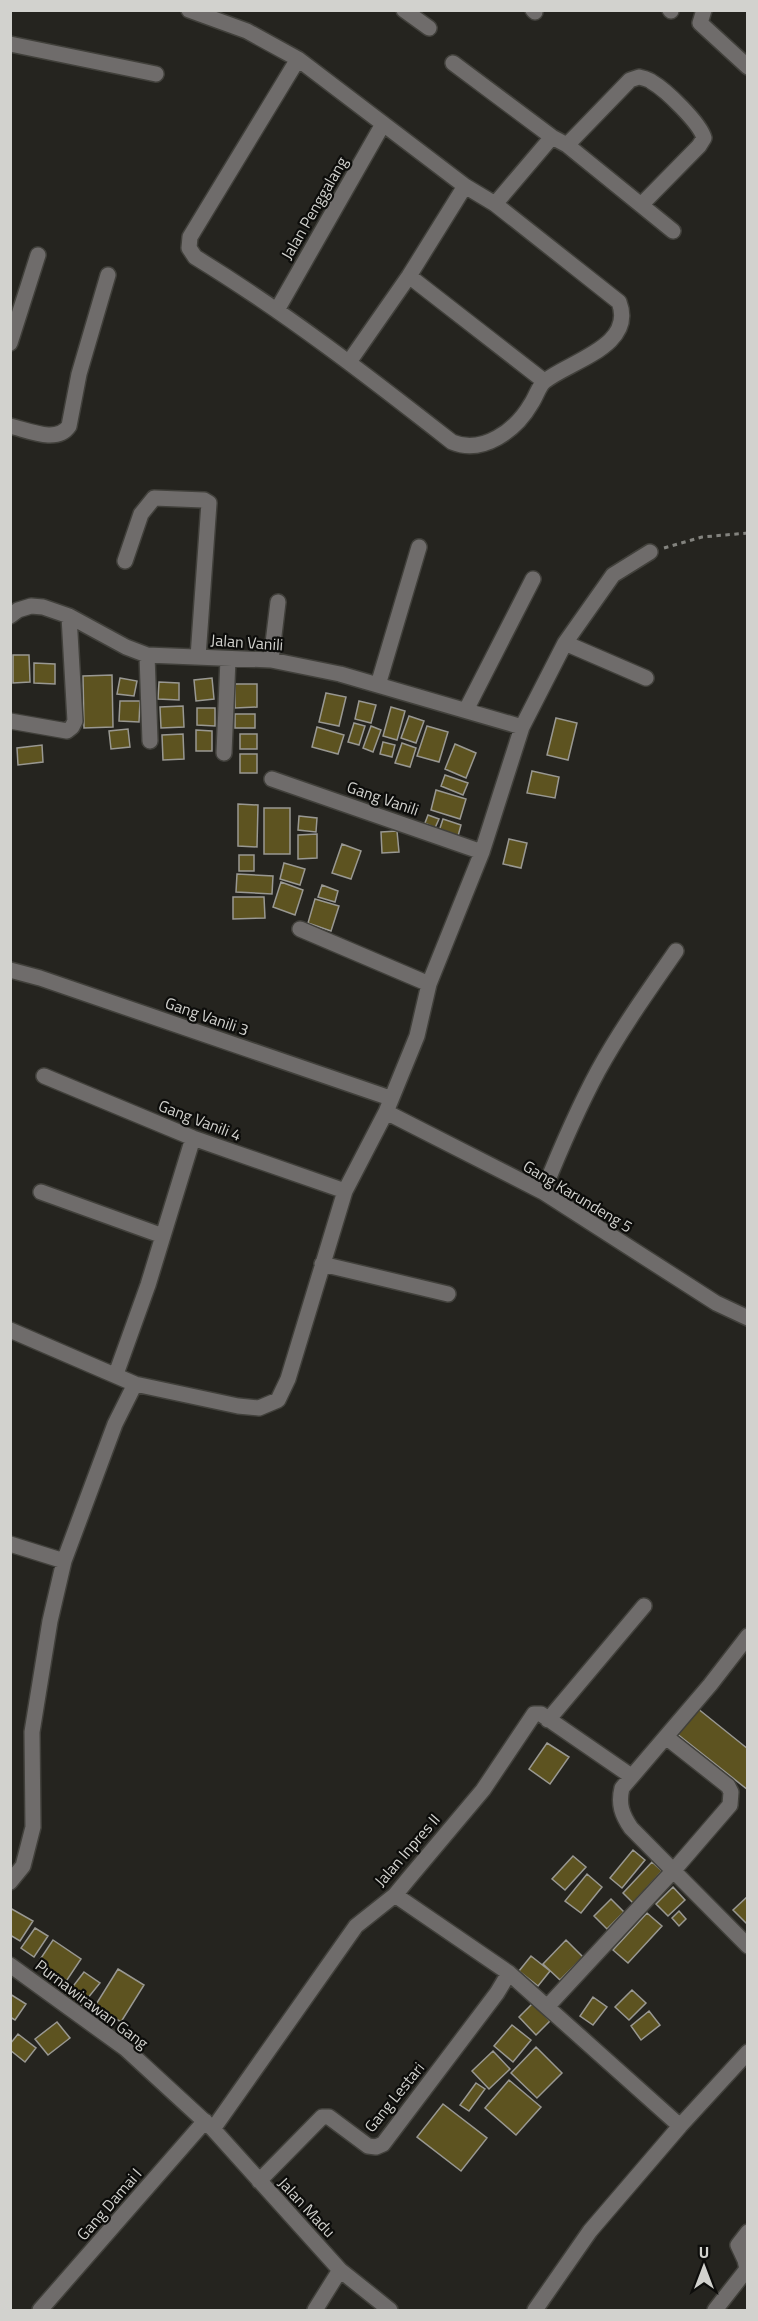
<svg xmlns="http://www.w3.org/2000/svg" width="758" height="2321" viewBox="0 0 758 2321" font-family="'Titillium Web',sans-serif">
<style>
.building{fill:#5d5320;stroke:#999892;stroke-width:1.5}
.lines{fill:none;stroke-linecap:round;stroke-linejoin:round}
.minor-casing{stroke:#41403b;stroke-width:18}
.path{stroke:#83837e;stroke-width:3;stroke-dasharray:4.5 4.5;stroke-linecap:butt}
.minor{stroke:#6f6c6b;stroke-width:15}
.labels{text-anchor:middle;stroke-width:4.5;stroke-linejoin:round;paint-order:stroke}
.street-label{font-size:16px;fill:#d2d2ce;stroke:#0d0d0b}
</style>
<rect width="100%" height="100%" fill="#25241f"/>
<path class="building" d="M13,655H29L30,682L13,683Z
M34,663L55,664V684L34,683Z
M112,675L113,727L84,728L83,676Z
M120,678L137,681L134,696L117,694Z
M212,678L214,699L196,701L194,680Z
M159,682L179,683V700L158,699Z
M235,684H257V707L235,708Z
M326,693L346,697L339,726L319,722Z
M120,701H140L139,722L119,721Z
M359,701L376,705L371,723L355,719Z
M183,706L184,727L161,728L160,707Z
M391,707L405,711L397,740L383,736Z
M197,708H215V726L197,725Z
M235,714H255V728H235Z
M409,716L424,721L416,743L401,738Z
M556,718L577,723L568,760L547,755Z
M354,723L365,726L359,745L348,742Z
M371,726L381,730L373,752L363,748Z
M427,726L448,732L439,762L417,756Z
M317,727L344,735L338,754L312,747Z
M128,729L130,747L111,749L109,731Z
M196,730L212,731V751H196Z
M183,734L184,759L163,760L162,735Z
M240,734H257V749H240Z
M383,742L395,745L392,757L380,754Z
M402,743L416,748L410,767L395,763Z
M455,744L476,753L466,778L445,769Z
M42,745L43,762L18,765L17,748Z
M240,754H257V773H240Z
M532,771L559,777L555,798L527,793Z
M445,775L468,783L463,795L441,786Z
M436,790L466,799L460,819L431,810Z
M238,804L258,805L257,847L238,846Z
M264,808H290V854H264Z
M428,815L439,819L435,828L425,823Z
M299,816L317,818L316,832L298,830Z
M443,819L461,825L458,836L439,831Z
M397,831L399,852L382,853L381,832Z
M317,834V858L298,859V835Z
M509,839L527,843L521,868L503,864Z
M342,844L361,851L351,879L332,873Z
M239,855H254V871H239Z
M284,863L305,869L300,885L280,879Z
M237,874L273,876L272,894L236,892Z
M281,882L303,890L295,915L273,907Z
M322,885L338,891L335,902L318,897Z
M233,897H264L265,918L233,919Z
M315,899L339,906L331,931L308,923Z
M697,1708L748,1749V1790L676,1733Z
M547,1743L569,1757L550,1784L529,1769Z
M633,1850L645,1860L622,1888L610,1878Z
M573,1856L586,1867L565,1890L552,1879Z
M652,1862L662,1871L633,1903L623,1893Z
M587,1874L602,1887L581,1913L565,1901Z
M673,1887L685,1900L668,1916L656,1904Z
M748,1896V1925L733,1910Z
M611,1899L624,1912L607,1929L594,1916Z
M10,1908L33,1921L20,1941L10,1935Z
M679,1911L686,1919L679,1926L672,1918Z
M647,1913L662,1926L628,1963L613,1950Z
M35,1928L48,1936L34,1957L21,1948Z
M53,1940L81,1959L65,1983L37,1964Z
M566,1940L583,1957L560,1980L543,1964Z
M531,1956L550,1971L538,1986L519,1971Z
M118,1969L144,1985L121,2022L95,2006Z
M84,1972L100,1983L79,2009L64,1998Z
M632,1990L646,2003L629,2020L615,2007Z
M10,1994L26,2004L15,2020L10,2017Z
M593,1997L607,2007L593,2025L580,2016Z
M533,2003L550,2021L536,2035L519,2017Z
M649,2011L660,2025L641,2040L631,2026Z
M57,2022L70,2038L48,2055L35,2039Z
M512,2025L531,2040L513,2062L494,2046Z
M18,2034L36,2048L25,2062L10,2050V2044Z
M536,2047L562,2073L537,2098L511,2073Z
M493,2051L510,2069L489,2089L472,2071Z
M509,2080L541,2107L516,2135L485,2108Z
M476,2083L485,2089L469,2111L460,2105Z
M443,2104L487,2138L461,2171L417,2137Z"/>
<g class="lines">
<defs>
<path id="minor" d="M189,10L247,31L298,59L465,186L495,204L619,302C636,346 570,361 545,381C539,385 536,397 531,404C516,430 483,455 452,442C369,377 285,312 195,257L189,248L190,237L298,59
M404,10L429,28
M533,10L535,12
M670,10L671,11
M704,10L700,23L748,67
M10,44L156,74
M453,63L552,137
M567,145L630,80L639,77C643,78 649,79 652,82C666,90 700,123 704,138L699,146L641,205
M495,204L552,137L567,145L673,231
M409,276L544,381
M277,310L383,124
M10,343L38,255
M349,362L409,276L465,186
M10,426C28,430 57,444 69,426L79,374L108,275
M125,561L141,514L154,498L204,500L209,503L198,657
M10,616L18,610L31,606L43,607L69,616L126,647L147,655L271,660L340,674L522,727
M565,643L646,678
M147,655L150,741
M271,660L278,602
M378,685L419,547
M466,710L533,579
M10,721L67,731L72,727L75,721L69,616
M224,753L228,659
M272,779L482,852
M300,929L429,984
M10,970L40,978L390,1098
M44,1076L193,1138L345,1191
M386,1112L543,1192L716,1303L748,1318
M41,1192L163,1236
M543,1192C560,1150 577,1110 598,1071C621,1029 649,990 676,951
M322,1264L448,1294
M10,1330L135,1384L238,1406L259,1408L278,1400L288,1379L345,1191L386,1112L417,1036L429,984L482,852L522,727L565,643L613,575L650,552
M116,1374L148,1285L193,1138
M10,1544L64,1561
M748,1636L710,1685L622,1788C618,1804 622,1815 631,1828L748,1946
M548,1720L644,1606
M10,1882L23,1866L33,1827L32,1732L50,1621L64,1561L115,1424L135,1384
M395,1895L509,1973L680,2126
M10,1965L126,2049L213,2129L340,2270L390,2310
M547,2007L674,1870L730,1805L731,1792L728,1786L666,1737
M213,2129L356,1926L395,1895L409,1878L483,1790L534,1714H541L631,1776
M259,2181L322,2117H329L368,2146L376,2147L383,2144L497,1993L509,1973
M40,2310L205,2121
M315,2310L340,2270
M535,2310L590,2231L680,2126L748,2052
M715,2310L747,2269L745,2260L738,2245L748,2232"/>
</defs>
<use href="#minor" class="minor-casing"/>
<path class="path" d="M664,548L702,537L748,533"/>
<use href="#minor" class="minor"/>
</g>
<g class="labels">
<g class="street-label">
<text transform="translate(314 208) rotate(-60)" y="6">Jalan Penggalang</text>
<text transform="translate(247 642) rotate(4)" y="6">Jalan Vanili</text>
<text transform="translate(383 798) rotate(19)" y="6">Gang Vanili</text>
<text transform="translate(207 1016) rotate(19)" y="6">Gang Vanili 3</text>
<text transform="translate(200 1120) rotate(21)" y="6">Gang Vanili 4</text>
<text transform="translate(578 1196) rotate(31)" y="6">Gang Karundeng 5</text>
<text transform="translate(407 1850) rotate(-49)" y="6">Jalan Inpres II</text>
<text transform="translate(92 2004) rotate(37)" y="6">Purnawirawan Gang</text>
<text transform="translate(394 2097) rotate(-51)" y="6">Gang Lestari</text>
<text transform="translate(109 2204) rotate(-49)" y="6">Gang Damai I</text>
<text transform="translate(307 2207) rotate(47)" y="6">Jalan Madu</text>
</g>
</g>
<rect width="758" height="2321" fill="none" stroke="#d2d2ce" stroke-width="24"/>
<g transform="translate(704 2267)" stroke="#0d0d0b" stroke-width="4.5" paint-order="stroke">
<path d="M0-4.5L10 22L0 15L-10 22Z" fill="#d2d2ce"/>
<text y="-9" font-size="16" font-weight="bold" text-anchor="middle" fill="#d2d2ce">U</text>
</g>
</svg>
